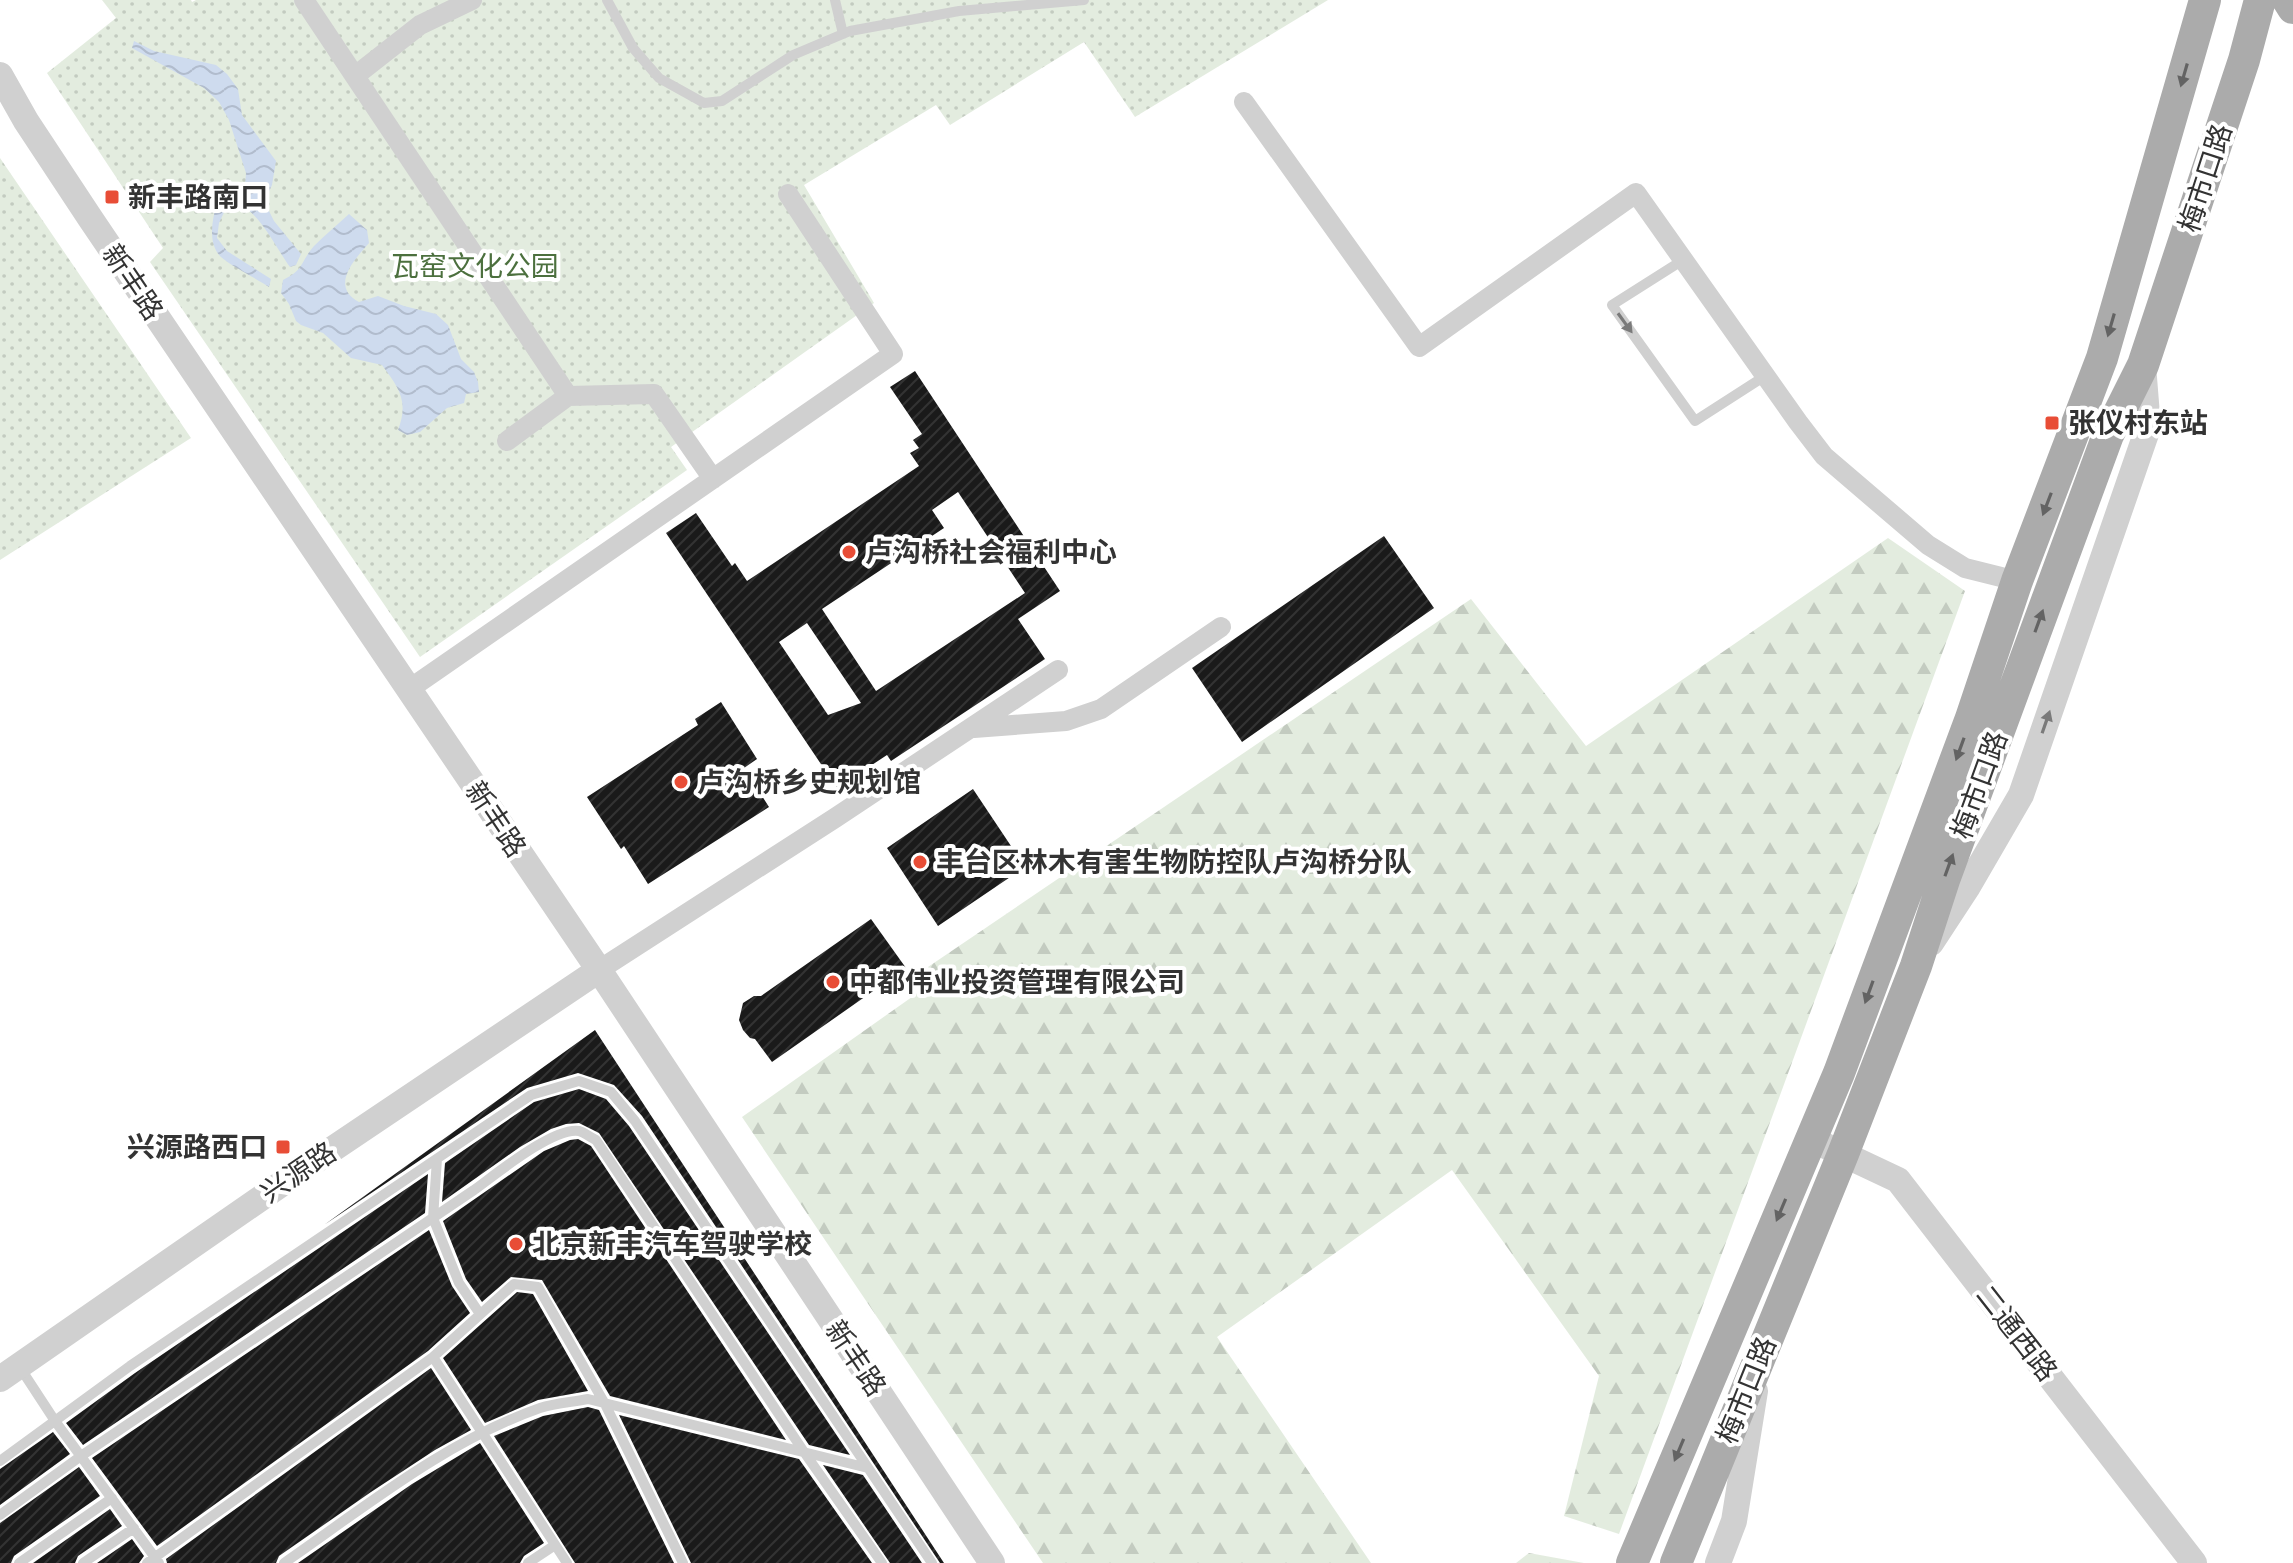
<svg xmlns="http://www.w3.org/2000/svg" width="2293" height="1563" viewBox="0 0 2293 1563" font-family="Mulish,'Noto Sans SC',sans-serif">
<style>
.forest{fill:url(#forest-firs)}
.park{fill:url(#park-dots)}
.water{fill:url(#water-waves)}
.building{fill:url(#building-hatch);fill-rule:evenodd}
.lines{fill:none;stroke-linecap:round;stroke-linejoin:round}
.service{stroke:#d0d0d0;stroke-width:10}
.minor{stroke:#d0d0d0;stroke-width:20}
.tertiary{stroke:#d0d0d0;stroke-width:26}
.primary{stroke:#ababab;stroke-width:32}
.oneway{fill:#636363}
.oneway2{fill:#7a7a7a}
.poi-dot{fill:#e84d36;stroke:#fff;stroke-width:3}
.labels{text-anchor:middle;stroke-width:8;stroke-linejoin:round;paint-order:stroke}
.street-label{font-size:28px;fill:#333;stroke:#fff}
.poi-label{font-size:28px;font-weight:bold;fill:#333;stroke:#fff;text-anchor:start}
.park-label{font-size:28px;fill:#4c703e;stroke:#fff}
</style>
<defs>
<pattern id="forest-firs" width="22" height="20" patternUnits="userSpaceOnUse" patternTransform="scale(2)"><rect width="22" height="20" fill="#e3ecdf"/><path d="M5 1l3.5 6h-7zM16 11l3.5 6h-7z" fill="#c3cbc0"/></pattern>
<pattern id="park-dots" width="8" height="8" patternUnits="userSpaceOnUse" patternTransform="scale(2)"><rect width="8" height="8" fill="#e3ecdf"/><path d="M2 2h.1M6 6h.1" fill="none" stroke="#c3cbc0" stroke-width="1.8" stroke-linecap="round"/></pattern>
<pattern id="water-waves" width="16" height="10" patternUnits="userSpaceOnUse" patternTransform="scale(2)"><rect width="16" height="10" fill="#cedbee"/><path d="M0 5q4-4 8 0t8 0" fill="none" stroke="#b1bccd"/></pattern>
<pattern id="building-hatch" width="6" height="6" patternUnits="userSpaceOnUse" patternTransform="scale(2)"><rect width="6" height="6" fill="#1a1a1a"/><path d="M-1 1l2-2M0 6l6-6M5 7l2-2" fill="none" stroke="#333"/></pattern>
</defs>
<rect width="100%" height="100%" fill="#fff"/>
<path class="forest" d="M1888,538L1965,591L1619,1534L1564,1516L1599,1376L1452,1170L1217,1337L1371,1563H1043L742,1117L936,980L928,967L1471,599L1586,746Z
M1529,1553L1584,1563H1516Z"/>
<path class="park" d="M102,0H191L192,2L196,0H1328L1135,117L1084,42L950,125L936,105L804,185L874,303L671,447L687,470L420,657L150,262L163,248L47,73L116,18Z
M0,158L191,438L0,560Z"/>
<path class="water" d="M134,41L154,51L216,65L227,74L238,89L242,115L276,161L272,185L266,198L267,207L274,221L301,254L296,265L290,267C278,251 262,218 245,208C238,204 232,206 226,208L219,223L217,238L227,251L271,279L269,287C259,280 226,263 220,256C208,243 212,221 216,206L241,192L245,187L246,173L229,120L219,102L204,88L132,48Z
M349,214L367,230L369,243C355,259 329,286 359,302L378,296L404,306L436,314L448,325L461,359L474,372L478,382L479,392L466,394L464,403L447,408L420,432L407,435L398,430C409,401 399,388 382,365L351,358L323,333L301,325L296,321L289,304L281,293L283,280C305,269 300,262 314,246C325,235 338,224 349,214Z"/>
<path class="building" d="M915,371L1060,591L1018,619L1045,659L891,761L887,755L837,788L666,533L696,513L732,566L735,563L747,581L919,466L910,453L919,448L913,440L922,434L890,387ZM958,492L1025,593L876,691L822,609L944,528L932,510ZM807,623L861,703L828,715L779,642Z
M1384,536L1434,608L1242,742L1192,668Z
M721,702L757,759L744,768L769,807L648,884L624,846L621,849L587,797L698,725L695,719Z
M973,789L1025,867L938,926L887,848Z
M871,919L906,968L772,1062L755,1039L750,1038L743,1030L739,1020L743,1003L754,996H761Z
M595,1030L944,1563H940L642,1116L614,1085L578,1073L527,1088L324,1225Z
M579,1089L606,1099L629,1126L850,1455L809,1445L599,1133L579,1123L566,1124L551,1129L520,1147L442,1202L445,1163L534,1102Z
M578,1139L591,1146L786,1440L610,1396L542,1280L511,1277L482,1302L466,1279L443,1221L544,1151L570,1140Z
M428,1174L425,1213L83,1445L66,1423L135,1373Z
M429,1230L452,1286L470,1313L428,1351L157,1546L92,1458Z
M517,1292L533,1294L588,1391L538,1400L485,1423L443,1358Z
M431,1368L471,1430L435,1450L371,1492L279,1556L276,1563H167L166,1559Z
M588,1407L599,1410L674,1563H575L494,1436L543,1416Z
M619,1415L799,1459L872,1563H691Z
M53,1432L70,1454L0,1505V1469Z
M480,1443L544,1543L524,1556L520,1563H298L412,1484Z
M823,1465L863,1475L922,1563H890Z
M79,1467L100,1496L14,1556L11,1563H0V1523Z
M110,1509L122,1526L78,1556L75,1563H33Z
M132,1539L144,1556L139,1563H97Z"/>
<g class="lines">
<path class="service" d="M607,0L633,48L659,78L704,103L722,101L793,55L850,31L959,11L1084,0
M835,0L843,34
M1683,260L1612,305L1695,421L1765,376
M437,1159L433,1218L459,1283L480,1314
M433,1357L567,1563
M19,1366L55,1421L159,1563
M0,1461L130,1366L531,1095L579,1081L611,1092L635,1121L932,1563
M0,1515L81,1456L474,1190C495,1175 553,1127 579,1131C584,1132 591,1138 596,1140L804,1452L882,1563
M19,1563L112,1498
M83,1563L134,1528
M147,1563L433,1357L514,1284L538,1287L605,1404L683,1563
M284,1563C365,1507 446,1441 540,1408C555,1403 573,1402 588,1399L868,1468
M528,1563L555,1545"/>
<path class="minor" d="M304,0L568,396L654,394L713,479
M355,76L420,25L472,0
M1244,102L1419,347L1636,193L1798,422L1824,456L1928,545L1965,568L2017,581
M507,441L568,396
M408,690L893,354L788,194
M974,728L1066,721L1101,709L1221,627
M599,970L835,818L1058,670"/>
<path class="tertiary" d="M0,75L26,121L90,218L599,970L992,1563
M1931,943L1967,888L2021,795L2148,428L2143,365
M1811,1139L1898,1180L2194,1563
M0,1379L300,1171L599,970
M1718,1563L1734,1521L1755,1391"/>
<path class="primary" d="M2288,0L2293,8
M1632,1563L1839,1073L1971,718L2017,581L2102,358L2205,0
M1676,1563L1843,1154L1916,966L1944,880L2108,435L2143,365L2244,60L2260,0"/>
</g>
<defs><path id="oneway-solid" d="M-6-.8H1V-3.2L6.5 0L1 3.2V.8H-6Z" transform="scale(2)"/></defs>
<g class="oneway">
<use href="#oneway-solid" transform="translate(2184 75) rotate(106)"/>
<use href="#oneway-solid" transform="translate(2111 325) rotate(106)"/>
<use href="#oneway-solid" transform="translate(2047 504) rotate(111)"/>
<use href="#oneway-solid" transform="translate(2039 621) rotate(-70)"/>
<use href="#oneway-solid" transform="translate(1960 749) rotate(110)"/>
<use href="#oneway-solid" transform="translate(1949 865) rotate(-70)"/>
<use href="#oneway-solid" transform="translate(1869 992) rotate(110)"/>
<use href="#oneway-solid" transform="translate(1781 1210) rotate(113)"/>
<use href="#oneway-solid" transform="translate(1679 1450) rotate(113)"/>
</g>
<g class="oneway2">
<use href="#oneway-solid" transform="translate(1625 323) rotate(54)"/>
<use href="#oneway-solid" transform="translate(2046 722) rotate(-71)"/>
</g>
<g class="poi-dot">
<rect x="104" y="189" width="16" height="16" rx="4"/>
<rect x="2044" y="415" width="16" height="16" rx="4"/>
<circle cx="849" cy="552" r="8"/>
<circle cx="681" cy="782" r="8"/>
<circle cx="920" cy="862" r="8"/>
<circle cx="833" cy="982" r="8"/>
<rect x="275" y="1139" width="16" height="16" rx="4"/>
<circle cx="516" cy="1244" r="8"/>
</g>
<g class="labels">
<g class="street-label">
<text transform="translate(2205 178) rotate(-72)" y="10">梅市口路</text>
<text transform="translate(133 282) rotate(56)" y="10">新丰路</text>
<text transform="translate(1979 785) rotate(-70)" y="10">梅市口路</text>
<text transform="translate(496 819) rotate(56)" y="10">新丰路</text>
<text transform="translate(298 1172) rotate(-34)" y="10">兴源路</text>
<text transform="translate(2017 1333) rotate(52)" y="10">二通西路</text>
<text transform="translate(856 1358) rotate(56)" y="10">新丰路</text>
<text transform="translate(1746 1390) rotate(-68)" y="10">梅市口路</text>
</g>
<g class="poi-label">
<text x="128" y="207">新丰路南口</text>
<text x="2068" y="433">张仪村东站</text>
<text x="865" y="562">卢沟桥社会福利中心</text>
<text x="697" y="792">卢沟桥乡史规划馆</text>
<text x="936" y="872">丰台区林木有害生物防控队卢沟桥分队</text>
<text x="849" y="992">中都伟业投资管理有限公司</text>
<text x="267" y="1157" text-anchor="end">兴源路西口</text>
<text x="532" y="1254">北京新丰汽车驾驶学校</text>
</g>
<g class="park-label">
<text x="475" y="276">瓦窑文化公园</text>
</g>
</g>
</svg>
